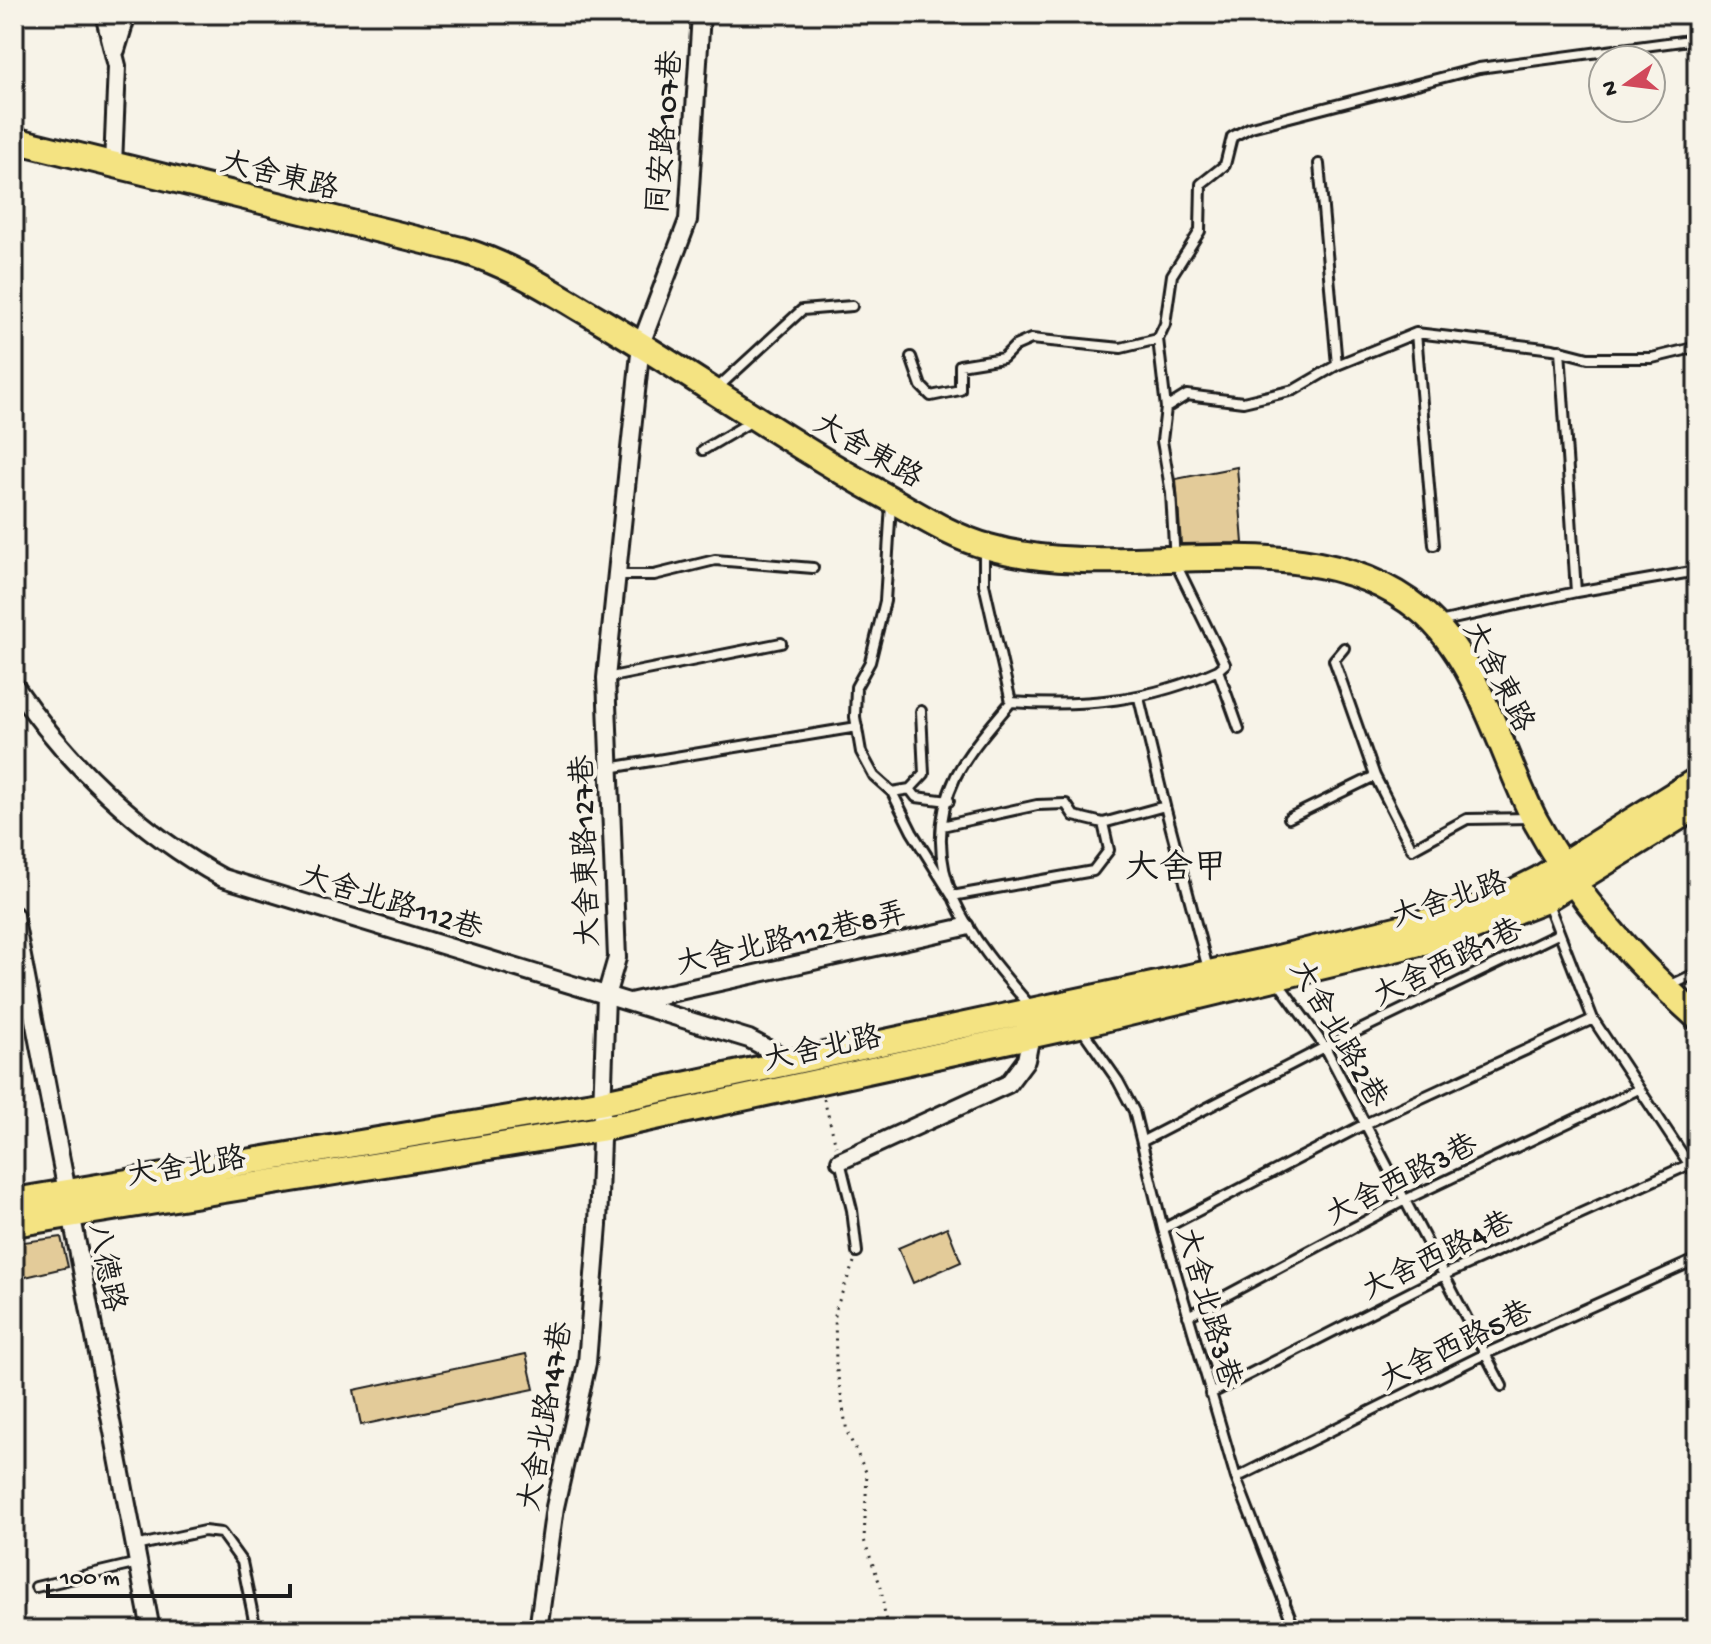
<svg xmlns="http://www.w3.org/2000/svg" width="1711" height="1644" viewBox="0 0 1711 1644" font-family="'Gochi Hand','LXGW WenKai TC',sans-serif">
<style>
.building{fill:#e3cb99;stroke:#1c1c1c;stroke-width:2}
.lines{fill:none;stroke-linecap:round;stroke-linejoin:round}
.service-casing{stroke:#1c1c1c;stroke-width:14}
.minor-casing{stroke:#1c1c1c;stroke-width:22}
.primary-casing{stroke:#1c1c1c;stroke-width:30}
.path{stroke:#1c1c1c;stroke-width:3;stroke-dasharray:2 6;stroke-linecap:butt}
.service{stroke:#f7f3e8;stroke-width:8}
.minor{stroke:#f7f3e8;stroke-width:16}
.primary{stroke:#f4e382;stroke-width:24}
.labels{text-anchor:middle;stroke-width:8;stroke-linejoin:round;paint-order:stroke}
.street-label{font-size:30px;fill:#1c1c1c;stroke:#f7f3e8}
.quarter-label{font-size:34px;fill:#1c1c1c;stroke:#f7f3e8}
</style>
<rect width="100%" height="100%" fill="#f7f3e8"/>
<filter id="ink" filterUnits="userSpaceOnUse"><feTurbulence type="fractalNoise" baseFrequency=".0125" numOctaves="2"/><feDisplacementMap in="SourceGraphic" scale="16" xChannelSelector="R" yChannelSelector="G"/><feConvolveMatrix kernelMatrix="1 2 1 2 8 2 1 2 1" color-interpolation-filters="sRGB"/></filter>
<g filter="url(#ink)">
<path class="building" d="M1237,467L1243,543L1181,544L1176,479Z
M947,1227L961,1262L913,1283L898,1248Z
M61,1237L68,1267L21,1278L16,1243Z
M526,1354L534,1389L361,1425L354,1390Z"/>
<g class="lines">
<defs>
<path id="service" d="M1319,164L1337,365
M1416,333L1434,545
M1158,339L1165,324L1172,275L1200,231L1201,184L1225,165L1232,137L1251,127L1479,68L1697,39
M1158,339L1166,408L1162,441L1171,493L1175,562L1225,664L1218,670L1239,729
M1560,350L1576,592
M911,357L921,386L931,396L960,390V365L1003,358L1015,346L1031,339L1121,348L1158,339
M715,390L802,310L852,306
M1166,408L1187,395L1243,402L1294,390L1337,365L1416,333L1553,349L1588,358H1652L1697,347
M703,450L754,420
M891,504L885,601L870,662L856,687L855,717L861,752L874,776L892,792L912,832L952,896L1093,871L1109,850L1103,823
M984,550V584L1011,702
M617,575H654L715,560L813,568
M1439,622L1576,592L1697,571
M1344,648L1334,660L1375,776L1412,849L1467,819L1531,818
M606,678L781,643
M1139,698L1165,806
M1011,702C992,725 970,749 956,776C911,870 974,941 1031,1007
M1011,702C1085,707 1150,701 1218,670
M609,768L857,727
M910,789L916,797L949,801
M892,792L910,789L924,774L921,711
M1289,818L1375,776
M942,826L1037,805L1066,804L1074,816L1103,823L1165,806L1208,969
M1547,901L1593,1019L1697,1176
M1277,981L1325,1047L1502,1386
M1669,986L1697,973
M1081,1028L1118,1081L1134,1111L1163,1229L1236,1478L1295,1630
M1143,1141L1325,1047L1558,934
M840,1161L852,1210L857,1252
M1163,1229L1365,1124L1593,1019
M1188,1316L1405,1200L1639,1089
M1210,1394L1444,1275L1688,1165
M1236,1478L1485,1354L1697,1259
M135,1546L204,1531L221,1533L242,1562L256,1630
M36,1587L138,1563"/>
<path id="minor" d="M104,14L117,66L113,165
M116,50L127,14
M14,685C67,763 140,833 223,878L749,1039L795,1063
M14,915L151,1630
M630,1002L965,927
M840,1161L1008,1084L1026,1060L1032,1030
M538,1630L555,1507L587,1363L598,1225L606,996L617,958L606,678L641,344L688,220L701,14"/>
<path id="primary" d="M14,140L461,250C512,265 554,293 600,320C696,377 787,442 885,496C919,515 952,537 989,547C1127,587 1304,515 1420,610C1478,657 1501,754 1535,820C1578,900 1630,957 1697,1017
M14,1201L599,1103L1270,960L1453,915L1495,901L1539,879L1697,780
M14,1224L600,1129L1079,1025L1457,934L1546,899L1697,806"/>
</defs>
<use href="#service" class="service-casing"/>
<use href="#minor" class="minor-casing"/>
<use href="#primary" class="primary-casing"/>
<path class="path" d="M824,1099L836,1146
M854,1262L835,1311L836,1365L847,1432L867,1474L864,1540L881,1587L887,1630"/>
<use href="#service" class="service"/>
<use href="#minor" class="minor"/>
<use href="#primary" class="primary"/>
</g>
</g>
<g class="labels">
<g class="street-label">
<text transform="translate(663 132) rotate(-85)" y="10">同安路107巷</text>
<text transform="translate(280 174) rotate(14)" y="10">大舍東路</text>
<text transform="translate(869 449) rotate(30)" y="10">大舍東路</text>
<text transform="translate(1500 676) rotate(63)" y="10">大舍東路</text>
<text transform="translate(584 851) rotate(-92)" y="10">大舍東路127巷</text>
<text transform="translate(1449 898) rotate(-18)" y="10">大舍北路</text>
<text transform="translate(392 901) rotate(17)" y="10">大舍北路112巷</text>
<text transform="translate(791 937) rotate(-13)" y="10">大舍北路112巷8弄</text>
<text transform="translate(1447 961) rotate(-26)" y="10">大舍西路1巷</text>
<text transform="translate(1340 1033) rotate(60)" y="10">大舍北路2巷</text>
<text transform="translate(822 1047) rotate(-12)" y="10">大舍北路</text>
<text transform="translate(186 1165) rotate(-9)" y="10">大舍北路</text>
<text transform="translate(1401 1178) rotate(-27)" y="10">大舍西路3巷</text>
<text transform="translate(1437 1254) rotate(-26)" y="10">大舍西路4巷</text>
<text transform="translate(108 1267) rotate(79)" y="10">八德路</text>
<text transform="translate(1210 1307) rotate(74)" y="10">大舍北路3巷</text>
<text transform="translate(1455 1344) rotate(-26)" y="10">大舍西路5巷</text>
<text transform="translate(544 1416) rotate(-80)" y="10">大舍北路147巷</text>
</g>
<g class="quarter-label">
<text x="1176" y="877">大舍甲</text>
</g>
</g>
<rect width="1711" height="1644" fill="none" stroke="#f7f3e8" stroke-width="48"/>
<rect x="24" y="24" width="1663" height="1596" fill="none" stroke="#1c1c1c" stroke-width="3" filter="url(#ink)"/>
<g transform="translate(1627 84) rotate(256)"><circle r="38" fill="#f7f3e8" stroke="#9f9d96" stroke-width="2"/>
<path d="M0-6L14 30L0 20L-14 30Z" fill="#d1495b"/>
<text y="-12" font-size="22" font-weight="bold" text-anchor="middle" fill="#1c1c1c">N</text>
</g>
<path d="M48 1584v12h242v-12" fill="none" stroke="#1c1c1c" stroke-width="4"/>
<text x="60" y="1584" font-size="24" fill="#1c1c1c" stroke="#f7f3e8" stroke-width="6" paint-order="stroke">100 m</text>
</svg>
